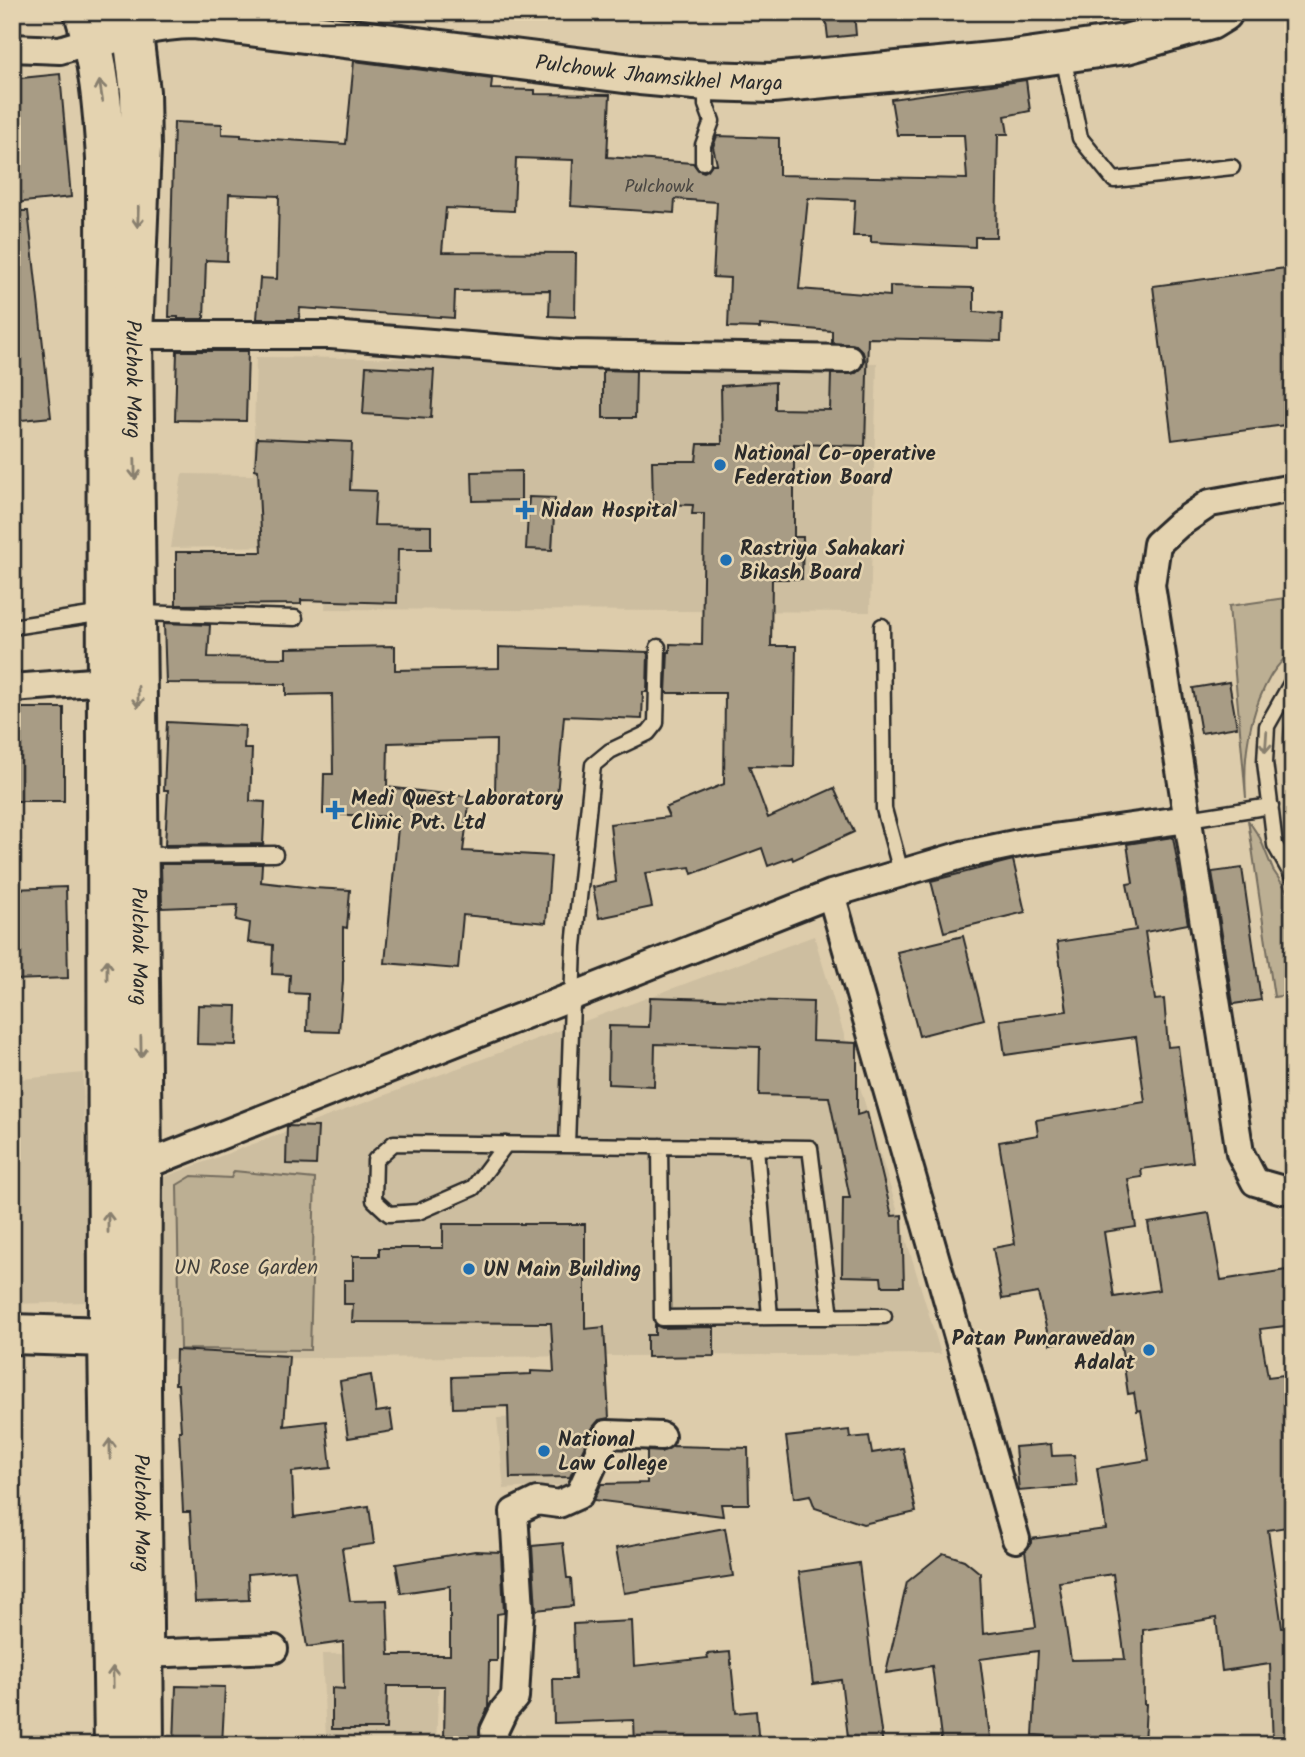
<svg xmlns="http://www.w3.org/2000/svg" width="1305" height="1757" viewBox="0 0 1305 1757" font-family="Kalam,sans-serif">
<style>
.built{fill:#cdbea0}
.green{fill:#bcaf93;stroke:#746d5f;stroke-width:2}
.building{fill:#a89c85;stroke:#2b2b2b;stroke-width:2;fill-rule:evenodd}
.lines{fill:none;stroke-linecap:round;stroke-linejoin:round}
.lane-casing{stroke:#2b2b2b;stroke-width:19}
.street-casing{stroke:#2b2b2b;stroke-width:32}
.secondary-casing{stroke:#2b2b2b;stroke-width:44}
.primary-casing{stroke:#2b2b2b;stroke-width:44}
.lane{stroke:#e4d3b0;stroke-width:14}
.street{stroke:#e4d3b0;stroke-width:26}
.secondary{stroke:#e4d3b0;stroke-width:38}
.primary{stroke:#e4d3b0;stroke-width:38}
.oneway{stroke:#887f6e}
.poi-dot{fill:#1f6fb2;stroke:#e4d3b0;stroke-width:2.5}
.labels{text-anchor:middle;stroke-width:5;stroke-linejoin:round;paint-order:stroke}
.number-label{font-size:18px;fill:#4a4742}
.street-label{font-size:21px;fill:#2b2b2b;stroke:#e4d3b0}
.poi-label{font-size:21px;font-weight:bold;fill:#2b2b2b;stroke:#e4d3b0;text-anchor:start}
.park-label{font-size:21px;fill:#413f3b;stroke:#e4d3b0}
</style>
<rect width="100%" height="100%" fill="#ddccab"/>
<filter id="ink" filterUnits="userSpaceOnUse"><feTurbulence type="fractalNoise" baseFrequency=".0143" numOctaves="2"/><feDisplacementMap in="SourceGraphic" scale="14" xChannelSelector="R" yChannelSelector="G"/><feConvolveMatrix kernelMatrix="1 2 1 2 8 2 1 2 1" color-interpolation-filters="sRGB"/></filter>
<g filter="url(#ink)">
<path class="built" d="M256,357L877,363L870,612L325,609L330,545L171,548L182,474L253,475Z
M814,936L941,1354L160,1359L156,1180Z
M83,1073L87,1302L12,1304V1080Z
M595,1415L581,1484L504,1489L497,1418Z
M440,1653L436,1745H392V1737L326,1738L322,1654Z"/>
<path class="green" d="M1293,597C1293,607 1295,639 1293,646C1290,654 1275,667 1270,677C1249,714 1243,756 1246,798L1229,606Z
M1293,703V774C1279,742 1281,735 1293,703Z
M1248,820L1260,838L1273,870L1293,900V994L1274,997Z
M234,1171L315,1179L310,1350L180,1349L177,1185L192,1176L231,1178Z"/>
<path class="building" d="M825,12H854L856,35L828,38Z
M354,61L492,79L491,89L535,90V94L610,95L607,157L693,163L698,170L704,172L708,170L712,164H717L713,147L717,136L779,138V175L967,179L964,135H897L891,99L1026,80L1030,111L1005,116L1008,134H998L996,237H975V247L871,242V236H853L855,200L808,198L799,289L890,296V286L974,288V312L1002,314L1001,341L868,338L865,446L794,444V537H803L802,579H772L771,646H796L794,767L749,766L768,818L834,788L854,832L793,860L792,857L768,866L762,848L692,874L690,867L645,873L652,907L599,918L593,887L616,882L610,824L669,817L665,808L724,784L725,693H666L668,652H670V644L702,645L704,514H692L693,505L653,504L652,461H696L698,444H722L721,386L775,382V409L830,410L831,374L856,373L862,368L865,360L863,352L856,345L832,343V331L760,325V328L728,327L730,278L713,277L717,202L675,199L674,213L571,206L573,160L516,158L514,211L446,208L442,252L576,253L575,317L549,316L550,290L455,291L454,318L300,308L299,319H257L260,278L277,279L279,196L229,194L227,261L206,260L204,319H178V317H169L174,122L222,124V134L241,135V137L346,144Z
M60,74L71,197L14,203L12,79Z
M12,211H28L51,417L12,421Z
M1293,267V424L1172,440L1153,286Z
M177,351H248L246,421L175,420Z
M366,366L434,370L431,418L363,414Z
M603,370L636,371L635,418H603Z
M257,438L352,442L350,490L376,491L374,525L431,526V549H398L397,603L301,600V604L176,605V552H262L258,470L255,469Z
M521,471V500L473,501L472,472Z
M529,497L555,498L552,550L526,549Z
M164,623L210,625L208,657L286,658V648L395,646V670L499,668V647L648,652L647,692H643L642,719L564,716L557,796L495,794L496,740L388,743L387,787L470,797L463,851L551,856L546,923L463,915L458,969L385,963L399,817L323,814L324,774H333L332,694L286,695V684L166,683Z
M1229,682L1237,727L1201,733L1193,688Z
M12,708H64V801H12Z
M167,722L245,726L244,749H252L250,801L265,802L263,844L165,845L168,790H164Z
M1173,837L1188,924L1145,932L1155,1000L1164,999L1168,1047L1178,1046L1193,1162L1141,1169L1142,1177L1128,1179L1136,1227L1104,1232L1114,1297L1159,1290L1148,1223L1209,1213L1221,1280L1293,1269V1325L1260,1329L1268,1377L1293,1374V1526L1268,1530L1282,1628L1293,1627V1745H1273L1270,1664L1222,1671L1216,1618L1143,1630L1144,1704H1146L1144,1745H1115V1741L1033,1735L1038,1651L980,1659L991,1745H942L932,1666L886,1673L907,1582L943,1553L964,1560L980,1573L983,1634L1036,1627L1025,1551L1031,1543V1539L1106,1529L1097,1468L1149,1460L1141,1410L1137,1411L1134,1393L1128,1394L1119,1331L1050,1344L1038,1293L1002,1299L993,1248L1015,1244L999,1142L1038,1135L1036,1120L1145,1102L1136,1037L1005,1055L1000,1020L1067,1011L1057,942L1136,930L1127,884L1133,883L1127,844ZM1113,1574L1125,1659L1071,1660L1059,1582Z
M1013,860L1025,912L944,932L931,881Z
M161,864H262L261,882L313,888L350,890L347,928L343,927V980L339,1032L307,1031L308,994L289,993L290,975L272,974L273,945L248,942L250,923L236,920L238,905L162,908Z
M1242,868L1261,1000L1233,1004L1212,872Z
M66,887L68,978L12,980V889Z
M963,936L984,1019L919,1036L897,952Z
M650,997L813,1002L812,1041L857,1043V1115L867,1112L892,1216L902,1215L904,1286H882L881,1277L842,1276L843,1198H850L829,1097L759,1095L760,1047L655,1044L654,1086L608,1084L609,1026L649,1027Z
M198,1005L237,1006L236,1045L197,1044Z
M287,1126L318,1127L316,1165L286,1164Z
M443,1224H585V1329L604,1327L609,1418L599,1420L593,1427L570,1477L510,1478L508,1406L453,1408L452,1377L531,1374V1371L554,1372L551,1323L352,1322L353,1304H344V1280H353V1256H379V1248H443Z
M655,1325L662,1328L714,1327V1356L647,1357V1335H655Z
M176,1350L289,1356L284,1426L326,1421L331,1468L292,1472L294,1517L369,1506L374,1544L342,1548L350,1601L387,1600L389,1655H450V1586L401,1593L396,1564L475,1551L501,1552L504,1613L497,1614V1661H489L488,1708L480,1725L479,1740L444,1739L445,1686H387L386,1729H332V1688L344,1689L343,1642L307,1647L295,1570L248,1574L249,1600L195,1602L190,1512H183L179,1431H181L178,1384H175Z
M371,1375L376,1412L390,1410L393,1431L348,1438L340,1381Z
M849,1430L850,1438L869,1436L872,1453L903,1448L916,1512L863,1524L815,1508L810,1495L794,1498L786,1437Z
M1051,1444L1052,1456L1074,1455L1077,1486L1019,1491L1015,1447Z
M672,1446L748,1448L749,1504H721L723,1516L594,1500L601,1484L647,1483V1451L661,1452Z
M725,1528L733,1576L624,1593L616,1548Z
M563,1543L567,1578H571L573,1606L536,1610L532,1546Z
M859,1563L873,1675L883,1745H849L841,1680L813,1684L799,1572Z
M632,1621L634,1666L708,1658L707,1654L730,1652L736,1713L756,1711L759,1745H635L634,1720L554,1723L553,1679H575L573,1624Z
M176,1686L225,1687L222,1745H174Z"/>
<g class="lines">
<defs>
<path id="lane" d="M1063,56L1080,138L1114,180L1232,167
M703,162V145L712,121L706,105V82
M139,613L295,618
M882,626L884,809L901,872
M12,627L104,613
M1293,680L1267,726L1265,762L1275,845L1293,877
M1188,819L1271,806
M140,855L275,854
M506,1144L473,1188L418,1212L389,1214L374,1200L375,1160L394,1143L810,1148L831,1317
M567,1145L574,946L593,765L610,751L648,733L656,723L658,647
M660,1146L662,1318L884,1316
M756,1147L770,1317"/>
<path id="street" d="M12,48L60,50L93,40
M133,335H331L572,354L849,359
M1293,488L1210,503L1179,524L1157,544L1151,585L1240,1153L1255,1182L1283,1190L1293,1189
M12,688L105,681
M831,894L1016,1539
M128,1172L831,894L962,855L1024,842L1188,819
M142,1654L274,1649
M495,1745L494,1731L504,1710L515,1697L520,1609L514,1512L537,1501L559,1504L579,1495L607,1434L661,1436"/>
<g id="secondary">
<path id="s1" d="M93,40C128,28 155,20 193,19L640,75L706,81L772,83L1013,60L1126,44L1210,20L1223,12"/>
<path d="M12,1334L108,1337"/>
</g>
<g id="primary">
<path d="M84,12C99,60 103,109 106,159L108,1337L114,1745"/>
<path id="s2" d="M126,12L132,26L140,92L141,149L133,335L142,1167L141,1387L144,1745"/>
</g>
</defs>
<use href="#lane" class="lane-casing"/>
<use href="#street" class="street-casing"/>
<use href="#secondary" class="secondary-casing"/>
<use href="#primary" class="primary-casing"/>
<use href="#lane" class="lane"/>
<use href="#street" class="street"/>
<use href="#secondary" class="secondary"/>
<use href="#primary" class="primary"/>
</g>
<defs><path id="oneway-shaft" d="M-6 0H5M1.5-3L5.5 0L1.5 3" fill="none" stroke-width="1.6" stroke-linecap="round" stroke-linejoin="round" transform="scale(1.75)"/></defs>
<g class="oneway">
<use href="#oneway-shaft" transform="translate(101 91) rotate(-99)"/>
<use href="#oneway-shaft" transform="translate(138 217) rotate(92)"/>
<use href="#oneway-shaft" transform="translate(135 469) rotate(89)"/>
<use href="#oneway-shaft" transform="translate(138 697) rotate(90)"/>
<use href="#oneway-shaft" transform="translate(1266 742) rotate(94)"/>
<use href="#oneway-shaft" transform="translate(107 970) rotate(-90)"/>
<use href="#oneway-shaft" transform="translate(141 1047) rotate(89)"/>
<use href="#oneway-shaft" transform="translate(108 1222) rotate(-90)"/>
<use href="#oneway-shaft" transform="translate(110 1449) rotate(-91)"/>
<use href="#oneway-shaft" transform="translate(113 1677) rotate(-91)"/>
</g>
</g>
<g class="poi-dot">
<circle cx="720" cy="465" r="7"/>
<path d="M521.5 499.5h7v7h7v7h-7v7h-7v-7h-7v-7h7z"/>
<circle cx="726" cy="560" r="7"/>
<path d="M331.5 799.5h7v7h7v7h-7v7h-7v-7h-7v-7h7z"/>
<circle cx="469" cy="1269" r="7"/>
<circle cx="1149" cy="1350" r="7"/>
<circle cx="544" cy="1451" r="7"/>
</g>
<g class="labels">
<g class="number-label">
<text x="659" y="192">Pulchowk</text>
</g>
<g class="street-label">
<text dy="7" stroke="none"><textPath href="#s1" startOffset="572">Pulchowk Jhamsikhel Marga</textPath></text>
<text dy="7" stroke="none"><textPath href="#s2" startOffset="369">Pulchok Marg</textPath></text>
<text dy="7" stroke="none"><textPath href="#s2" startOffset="936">Pulchok Marg</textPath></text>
<text dy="7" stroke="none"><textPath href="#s2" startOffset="1503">Pulchok Marg</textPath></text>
</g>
<g class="poi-label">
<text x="734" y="460">National Co-operative<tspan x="734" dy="24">Federation Board</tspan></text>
<text x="541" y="517">Nidan Hospital</text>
<text x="740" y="555">Rastriya Sahakari<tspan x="740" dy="24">Bikash Board</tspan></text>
<text x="351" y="805">Medi Quest Laboratory<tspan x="351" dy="24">Clinic Pvt. Ltd</tspan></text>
<text x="483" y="1276">UN Main Building</text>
<text x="1135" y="1345" text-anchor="end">Patan Punarawedan<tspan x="1135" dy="24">Adalat</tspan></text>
<text x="558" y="1446">National<tspan x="558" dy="24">Law College</tspan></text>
</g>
<g class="park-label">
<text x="246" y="1274">UN Rose Garden</text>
</g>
</g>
<rect width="1305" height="1757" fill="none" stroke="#e4d3b0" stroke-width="42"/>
<rect x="21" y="21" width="1263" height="1715" fill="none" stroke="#2b2b2b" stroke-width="2.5" filter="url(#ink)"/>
</svg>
